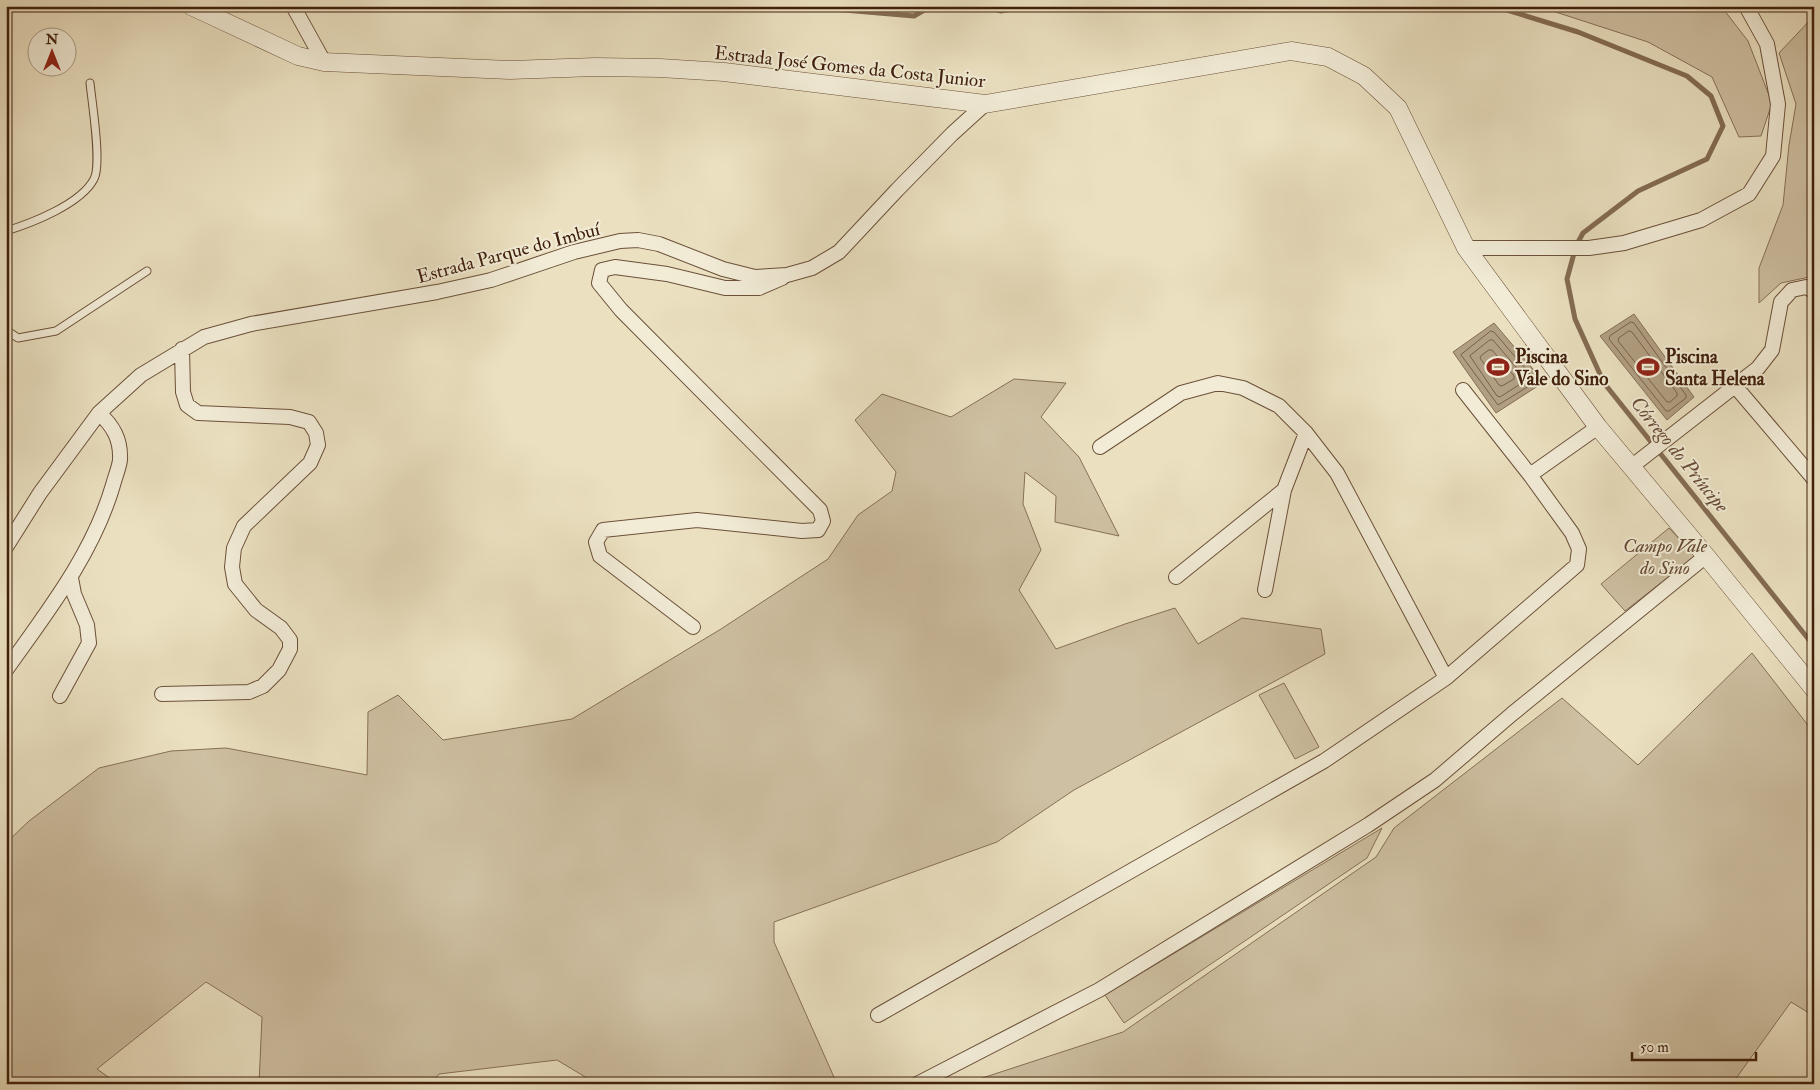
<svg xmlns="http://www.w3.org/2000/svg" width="1820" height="1090" viewBox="0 0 1820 1090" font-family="'IM FELL Double Pica',serif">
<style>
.green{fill:#cec0a2;stroke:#877057}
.water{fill:#b19f83;stroke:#846c53}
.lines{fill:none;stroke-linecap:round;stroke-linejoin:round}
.shore{stroke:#786048;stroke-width:1}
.stream{stroke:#846c53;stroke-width:5}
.service-casing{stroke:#6b5039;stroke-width:9}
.minor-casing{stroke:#6b5039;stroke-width:16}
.tertiary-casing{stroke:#6b5039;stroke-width:19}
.service{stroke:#f2ecd7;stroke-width:7}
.minor{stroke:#f2ecd7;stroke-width:14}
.tertiary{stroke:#f2ecd7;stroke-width:18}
.labels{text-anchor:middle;stroke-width:4;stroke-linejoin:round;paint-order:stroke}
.street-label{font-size:19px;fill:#40200c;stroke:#f2ecd7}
.poi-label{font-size:19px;font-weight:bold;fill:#40200c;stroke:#f2ecd7;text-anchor:start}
.park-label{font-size:19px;font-style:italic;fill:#644832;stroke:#f2ecd7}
.water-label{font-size:20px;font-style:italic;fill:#684c36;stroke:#f2ecd7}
</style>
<rect width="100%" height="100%" fill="#ebe1c1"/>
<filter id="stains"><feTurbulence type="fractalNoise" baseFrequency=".004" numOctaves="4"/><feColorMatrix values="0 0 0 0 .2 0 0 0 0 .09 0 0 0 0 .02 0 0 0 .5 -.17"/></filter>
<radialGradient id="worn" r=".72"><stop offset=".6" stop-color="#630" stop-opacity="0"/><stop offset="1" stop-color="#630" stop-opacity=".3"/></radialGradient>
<path class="green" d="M1537,6H1721L1748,41L1772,103L1761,136L1739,137L1712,77L1648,42Z
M1814,16V276L1781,283L1759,303V268L1783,205L1789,145L1796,104L1779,53Z
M1014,379L1066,383L1041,417L1079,457L1119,536L1055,522L1056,496L1025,472L1023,504L1041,550L1019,590L1056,649L1125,624L1175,608L1198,644L1242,618L1321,629L1325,654L1074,790L997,842L774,922V942L837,1084H585L587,1078L557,1060L439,1074L431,1084H259L262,1017L206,982L97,1069L118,1084H6V843L29,821L99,768L171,751L226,748L367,775L368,712L398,695L443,740L572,719L721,629L828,559L858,515L892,491L896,472L855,420L882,394L951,417Z
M1669,528L1695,556L1625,611L1601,584Z
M1752,653L1814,733V1016L1791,1002L1732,1084H964L1123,1032L1376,857L1394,828L1562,698L1638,765Z
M1284,683L1319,747L1295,759L1259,695Z
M1382,828L1367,858L1124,1023L1105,995Z"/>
<path class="water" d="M1634,314L1694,397L1667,420L1600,336Z
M1494,323L1544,382L1496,413L1453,352Z"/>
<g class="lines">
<path class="shore" d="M1631,322L1634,323L1686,395V398L1669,411H1666L1609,339L1610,336Z
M1491,331L1494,332L1535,380L1534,383L1498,405L1461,355Z
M1629,331L1632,332L1677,393V396L1670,402H1667L1618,341L1619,338Z
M1490,340H1493L1526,379L1525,381L1500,397L1497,396L1470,356Z
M1489,350H1492L1514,376V379L1502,386L1499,385L1480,358L1481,356Z"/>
<path class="stream" d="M823,6L832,9L914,16L931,6
M984,6L1001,11L1030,6
M1494,6L1578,32L1687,76L1711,96L1723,126L1707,159L1638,191L1583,233L1576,246L1567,279L1575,319L1604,383L1814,646"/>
<defs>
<path id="service" d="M6,231C32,223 81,204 94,179C102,164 92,103 90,83
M6,330L18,338L56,331L147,271"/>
<path id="minor" d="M293,6L324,62
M1466,248H1589L1624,243L1701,220L1749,194L1773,156L1778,104L1767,44L1746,6
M1735,386L1814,479
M1100,447L1181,393L1218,383L1243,388L1279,406L1306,433L1337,473L1446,678
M1631,467L1758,368L1772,350L1781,302L1792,290L1806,287L1814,291
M1530,475L1598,427
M6,547L40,493L99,413L141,375L204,337L251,324L437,292L491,280L574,252L620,241L638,240L659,244L723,269L755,277L787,275L812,268L839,252L897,190L952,134L985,104
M1176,577L1284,490L1306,433
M1265,590L1284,490
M693,627L600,556L596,542L603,530L697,520L802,531L818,530L823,521L820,510L621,310L599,283L602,270L615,267L667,274L725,288H759L782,278
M6,670C47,612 93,554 113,485C115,477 119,468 120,460C121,439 113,426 99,413
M162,694L249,692L263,686L279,670L290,649V640L281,628L256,610L235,584L232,567L234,548L244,526L310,463L318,445L316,433L309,422L290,417L198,413L187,405L183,392L182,349
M60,696L89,643L87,625L74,594L71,578
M878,1015L1324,761L1446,678L1577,565L1579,549L1572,533L1530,475L1463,390
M917,1084L1099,990L1368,825L1435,780L1512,714L1706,556"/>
<path id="tertiary" d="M191,6L298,56L324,62L510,70L595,67L660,68L724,72L985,104L1291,51L1328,57L1364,76L1398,108L1466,248L1598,427L1706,556L1814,689"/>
</defs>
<use href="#service" class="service-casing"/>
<use href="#minor" class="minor-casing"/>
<use href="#tertiary" class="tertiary-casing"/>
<use href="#service" class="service"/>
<use href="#minor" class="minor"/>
<use href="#tertiary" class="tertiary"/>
</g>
<defs>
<symbol id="stadium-bare" viewBox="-9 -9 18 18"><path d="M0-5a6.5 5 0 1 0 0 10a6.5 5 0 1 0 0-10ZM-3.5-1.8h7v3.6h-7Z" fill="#8f2418" stroke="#f2ecd7" stroke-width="2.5" paint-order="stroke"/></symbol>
</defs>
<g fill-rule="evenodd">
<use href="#stadium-bare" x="1482" y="351" width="32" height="32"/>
<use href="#stadium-bare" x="1632" y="351" width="32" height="32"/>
</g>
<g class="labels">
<g class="street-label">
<text transform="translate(850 66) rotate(6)" y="7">Estrada José Gomes da Costa Junior</text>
<text transform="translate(508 252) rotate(-15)" y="7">Estrada Parque do Imbuí</text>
</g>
<g class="poi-label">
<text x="1515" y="363">Piscina<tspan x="1515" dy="22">Vale do Sino</tspan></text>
<text x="1665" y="363">Piscina<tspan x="1665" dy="22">Santa Helena</tspan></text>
</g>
<g class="park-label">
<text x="1665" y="552">Campo Vale<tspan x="1665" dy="22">do Sino</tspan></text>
</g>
<g class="water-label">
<text transform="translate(1680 454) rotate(51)" y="7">Córrego do Príncipe</text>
</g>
</g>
<rect width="1820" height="1090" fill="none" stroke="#ebe1c1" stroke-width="25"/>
<rect x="8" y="8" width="1805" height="1075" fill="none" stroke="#40200c" stroke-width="2.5"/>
<rect x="12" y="12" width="1795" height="1065" fill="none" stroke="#40200c"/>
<g transform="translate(52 52)"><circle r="24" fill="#f2ecd7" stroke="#ab9a86"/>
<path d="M0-4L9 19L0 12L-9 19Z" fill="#8f2418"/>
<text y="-8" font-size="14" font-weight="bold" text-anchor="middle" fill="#40200c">N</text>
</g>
<path d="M1632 1052v8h124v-8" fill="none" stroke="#40200c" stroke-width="2.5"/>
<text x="1640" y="1052" font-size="15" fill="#40200c" stroke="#f2ecd7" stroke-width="4" paint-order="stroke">50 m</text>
<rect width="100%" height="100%" filter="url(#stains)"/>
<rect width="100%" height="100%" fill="url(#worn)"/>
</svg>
